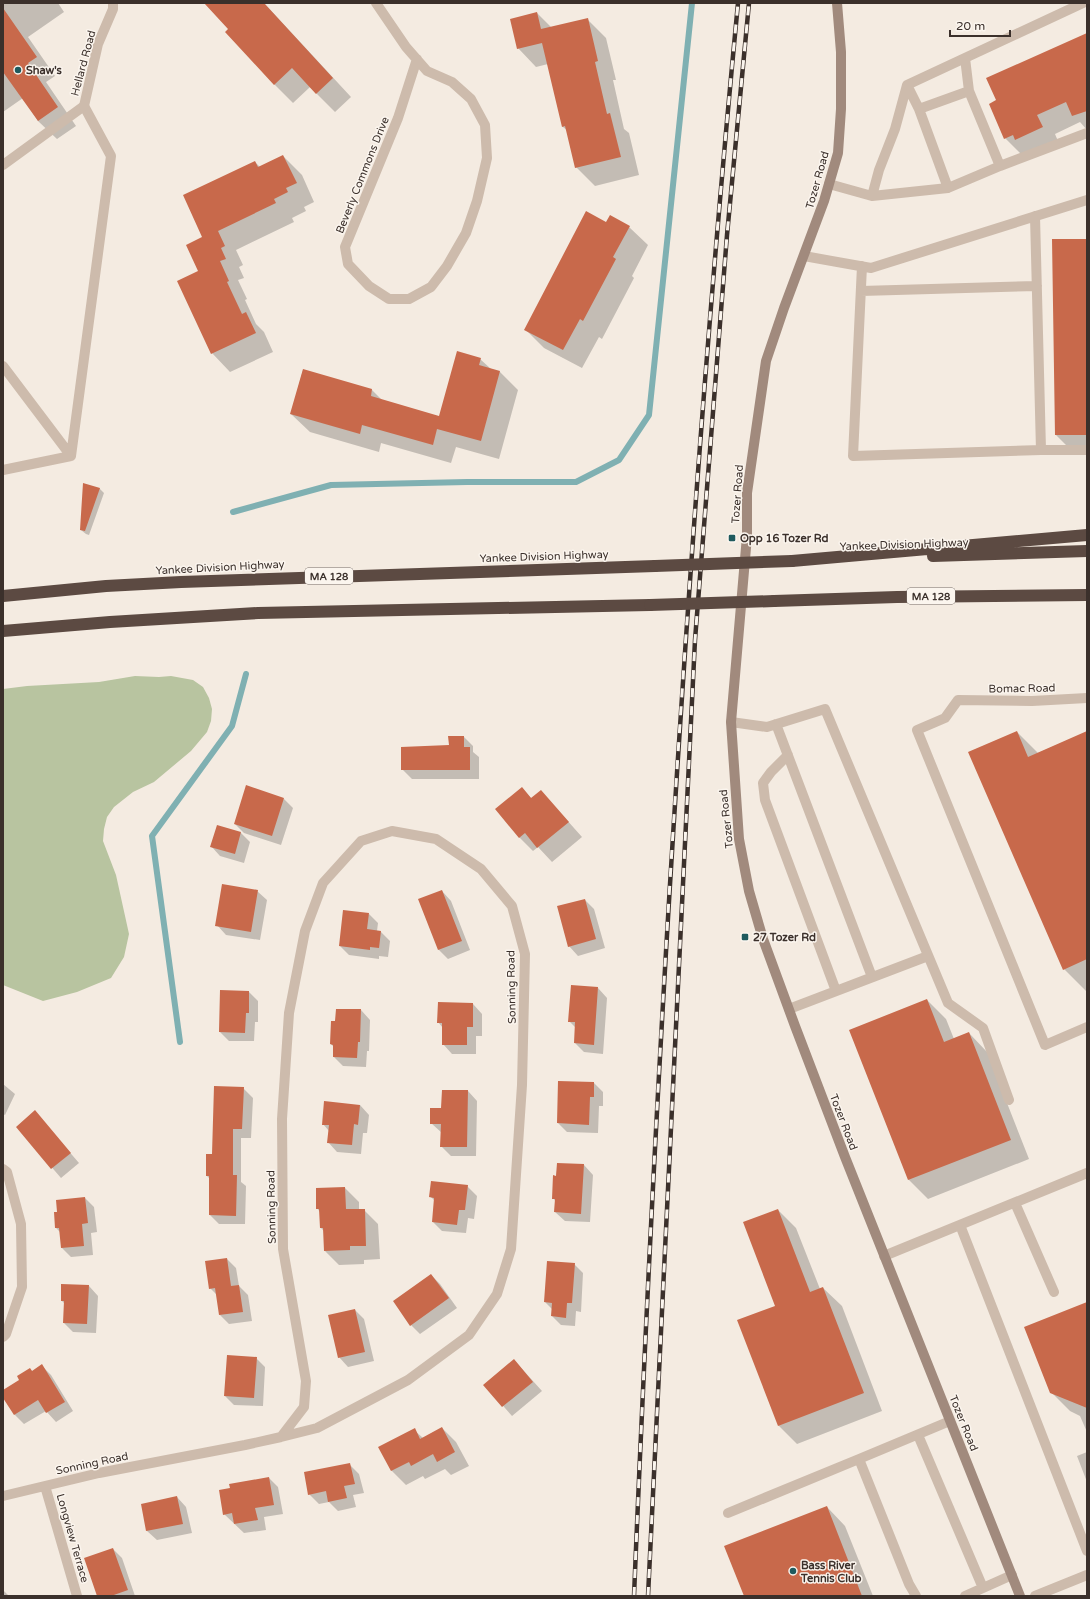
<svg xmlns="http://www.w3.org/2000/svg" width="1090" height="1599" viewBox="0 0 1090 1599" font-family="'Varela Round',sans-serif">
<style>
.green{fill:#b8c4a0}
.shadow{fill:#0003}
.lines{fill:none;stroke-linecap:round;stroke-linejoin:round}
.stream{stroke:#7fb0b2;stroke-width:6}
.building{fill:#c8694b}
.lane{stroke:#cdbbac;stroke-width:10}
.street{stroke:#cdbbac;stroke-width:10}
.secondary{stroke:#a18a7d;stroke-width:10}
.highway{stroke:#5c4a42;stroke-width:12}
.rail-casing{stroke:#3b302b;stroke-width:4.5}
.rail{stroke:#fbf5ee;stroke-width:3;stroke-dasharray:9;stroke-linecap:butt}
.highway-bridge{stroke:#5c4a42;stroke-width:12}
.poi-dot{fill:#1f5a5e;stroke:#fbf5ee;stroke-width:1.5}
.labels{text-anchor:middle;stroke-width:3;stroke-linejoin:round;paint-order:stroke}
.shield{fill:#fbf5ee;stroke:#756b66;stroke-width:1}
.shield-label{font-size:10px;font-weight:bold;fill:#3b302b}
.street-label{font-size:11px;fill:#3b302b;stroke:#fbf5ee}
.poi-label{font-size:11px;font-weight:bold;fill:#3b302b;stroke:#fbf5ee;text-anchor:start}
</style>
<rect width="100%" height="100%" fill="#f4ebe1"/>
<path class="green" d="M135,676L159,677L171,676L193,680L203,687L209,698L212,709L211,721L207,732L191,751L154,782L133,792L114,807L107,817L104,829L103,841L116,875L129,934L124,957L111,978L77,992L43,1001L3,985V689L27,686L99,682Z"/>
<path class="shadow" d="M3,3H58L64,12L28,37L55,76L46,82L76,126L57,139L38,121L23,98L3,112Z
M205,3H264L351,97L335,112L310,87L293,103L274,84L229,29Z
M537,13L552,28L587,19L606,38L616,80H613L624,129L629,133L639,175L595,186L576,167L568,131L563,127L548,64L536,67L518,48Z
M1087,34V130L1080,122L1055,134L1060,146L1024,157L1005,138L998,101Z
M283,156L302,175L314,202L304,207L306,211L292,218L294,222L236,250L243,265L239,267L244,278L238,280L247,299L245,300L256,324L264,332L273,352L230,372L212,353L199,271L204,238L255,162L260,167Z
M607,224L629,227L648,245L632,276L634,278L602,339L599,337L582,368L544,348L525,329Z
M1087,240V449H1070L1056,435Z
M480,359L491,369L500,372L518,390L499,459L456,447L451,463L381,443L379,452L310,432L291,414L303,370L372,390L383,401L440,417Z
M99,488L104,493L89,535L86,534L81,530Z
M1017,732L1038,753L1087,732V992L1064,969Z
M449,737H464L473,746V752L479,757V779H412L402,769L450,746Z
M522,788L532,799L541,791L582,837L552,862L538,847L533,851L519,837Z
M284,799L293,808L281,845L244,833L235,824Z
M218,826L241,833L250,842L244,863L220,856L211,846Z
M257,891L267,900L260,940L226,935L217,925Z
M442,891L451,901L470,950L448,959L439,950L419,900Z
M585,900L594,909L605,948L578,956L569,946Z
M369,914L378,923L377,931L381,932L390,941L388,957L379,956V959L349,955L340,946Z
M598,988L607,998L603,1054L584,1052L575,1043L576,1028L569,1021Z
M249,992L258,1001V1022H255L254,1041H229L220,1032Z
M927,1000L946,1019L954,1039L969,1033L987,1052L1029,1159L928,1199L909,1180L851,1030Z
M473,1004L482,1014V1036H476V1054H452L443,1044V1028L438,1022Z
M361,1010L370,1020L369,1051H367L366,1067L343,1066L334,1057V1047L331,1044L336,1022Z
M594,1083L603,1092V1106H599L598,1133L567,1132L558,1123Z
M3,1084L15,1094L5,1115L3,1114Z
M243,1088L253,1098L251,1138H241V1182L246,1186L245,1224H219L210,1215V1179L207,1176L213,1155Z
M443,1091H468L477,1101L476,1156H451L441,1146L442,1133L431,1123L442,1109Z
M360,1105L369,1115L367,1133H363L361,1154L337,1152L328,1142L329,1131L323,1124Z
M35,1112L79,1163L61,1178L17,1127Z
M558,1164L584,1165L593,1175L590,1222L565,1221L555,1212L556,1202L553,1198Z
M467,1186L477,1196L474,1219L468,1218L466,1233L442,1231L433,1222L435,1201L430,1196Z
M345,1188L359,1202V1210H364L378,1224L380,1259L364,1260V1264L339,1265L325,1251L324,1231L321,1228L320,1212L317,1208Z
M85,1198L94,1207L97,1232L91,1233L93,1255L71,1257L62,1248L60,1232L56,1228L58,1212Z
M778,1210L796,1228L820,1289L823,1288L842,1306L882,1411L797,1444L779,1426L777,1306Z
M227,1259L236,1268L239,1286L248,1295L252,1321L229,1324L220,1315L217,1295L210,1288Z
M574,1264L583,1273L581,1312L576,1311L575,1326L561,1325L552,1316V1309L545,1302Z
M431,1275L440,1284L457,1308L420,1334L411,1325Z
M89,1286L98,1296L96,1333L73,1332L64,1323L65,1304L62,1301Z
M1087,1303V1432L1080,1416L1070,1411L1051,1392Z
M355,1310L364,1319L374,1361L348,1367L339,1357Z
M256,1358L265,1367L263,1406L234,1405L225,1396Z
M514,1360L542,1391L512,1416L485,1385Z
M42,1366L51,1375L73,1411L56,1422L46,1411L24,1424L15,1415L3,1396V1391L21,1380L30,1369L33,1372Z
M442,1428L456,1442L469,1466L451,1475L445,1469L425,1479L423,1476L406,1485L392,1471L380,1447L414,1430L423,1438Z
M1087,1452V1482L1077,1456Z
M350,1465L359,1474L364,1493L353,1495L356,1507L338,1511L329,1502L319,1504L309,1494Z
M269,1478L278,1487L283,1514L264,1517L266,1530L244,1533L224,1514Z
M177,1497L186,1507L192,1533L157,1540L147,1531L142,1505Z
M827,1507L845,1526L873,1596H745Z
M113,1549L122,1558L135,1596H98Z
M3,1590L9,1596H3Z"/>
<g class="lines">
<path class="stream" d="M233,512L331,485L467,482H576L619,460L649,415L692,3
M180,1042L152,836L232,726L246,674"/>
</g>
<path class="building" d="M204,3H264L333,78L316,94L292,68L274,85L225,32L228,29Z
M3,8L37,57L28,63L58,107L38,121L3,72Z
M537,12L541,29L588,18L598,61L595,62L607,114L610,113L621,157L575,168L565,126L562,127L542,43L517,49L510,19Z
M1087,33V111L1072,116L1066,102L1037,115L1043,127L1015,140L1013,135L1004,139L989,104L996,100L986,78Z
M283,155L297,183L286,188L288,192L274,199L276,203L218,231L225,246L221,248L226,259L220,261L229,281L227,282L242,314L246,312L256,333L211,354L177,281L198,271L186,245L202,237L183,195L255,161L258,167Z
M586,211L606,222L610,215L630,226L613,257L616,259L583,321L580,319L563,350L524,330Z
M1052,239H1087V435H1055Z
M457,351L481,358L479,365L500,371L481,441L437,429L433,445L362,425L360,434L290,414L303,369L372,389L371,396L439,416Z
M83,483L100,488L85,531L80,530Z
M1017,731L1028,757L1087,731V959L1063,970L968,752Z
M448,736H464V747H470V770H401V747L449,745Z
M246,785L284,798L272,836L234,824Z
M522,787L531,798L541,790L569,822L537,848L525,833L519,838L495,809Z
M217,825L241,832L235,854L210,847Z
M222,884L258,890L251,932L215,926Z
M442,890L462,941L438,950L418,899Z
M585,899L596,939L568,947L557,906Z
M343,910L369,913L367,929L381,931L379,948L370,947V950L339,946Z
M571,985L598,987L594,1045L574,1043L575,1022H568Z
M220,990L249,991V1013H246L245,1033L219,1032Z
M927,999L944,1042L969,1032L1011,1140L908,1180L849,1030Z
M438,1002L473,1003V1027H467V1045H442V1023H437Z
M336,1009H361L360,1042H358L357,1058L333,1057V1045L330,1044L331,1021H335Z
M558,1081L594,1082V1097H590L589,1125L557,1123Z
M214,1086L244,1087L242,1129H233V1175H237L236,1216L209,1215V1176H206V1154H212Z
M442,1090H468L467,1147H440L441,1124H430V1108H441Z
M324,1101L360,1105L358,1125L354,1124L352,1145L327,1143L329,1125H322Z
M35,1110L71,1153L51,1169L16,1127Z
M557,1163L584,1164L581,1214L554,1212L555,1199H552L553,1175L556,1176Z
M431,1181L468,1185L465,1210H459L457,1225L432,1222L434,1198L429,1197Z
M345,1187L346,1209H365L366,1246H350V1250L324,1251L323,1228H320L319,1209H316V1188Z
M85,1197L88,1223L82,1224L84,1246L61,1248L59,1228H55L54,1212H57L56,1200Z
M778,1209L810,1292L823,1287L864,1393L778,1426L737,1320L775,1306L743,1222Z
M227,1258L231,1286L239,1285L243,1312L219,1315L215,1288L209,1289L205,1261Z
M547,1261L575,1263L572,1303H567L566,1318L551,1316L552,1303L544,1302Z
M431,1274L449,1298L410,1326L393,1301Z
M61,1284L89,1285L87,1324L63,1323L64,1301H61Z
M1087,1302V1408L1050,1393L1024,1327Z
M355,1309L365,1352L338,1358L328,1315Z
M227,1355L257,1357L254,1398L224,1396Z
M514,1359L533,1382L502,1407L483,1385Z
M42,1364L65,1402L46,1413L38,1400L14,1415L3,1398V1390L19,1380L17,1376L30,1368L32,1371Z
M442,1427L455,1452L437,1462L433,1454L411,1466L409,1462L391,1471L378,1447L415,1428L420,1439Z
M350,1463L355,1484L344,1486L347,1498L328,1502L326,1491L308,1495L304,1472Z
M269,1477L274,1505L255,1508L258,1520L234,1524L232,1513L223,1515L219,1490L230,1488L229,1484Z
M177,1496L183,1524L146,1531L141,1504Z
M827,1506L862,1596H744L724,1546Z
M113,1548L128,1590L111,1596H97L84,1558Z"/>
<g class="lines">
<path class="lane" d="M965,58L969,91L1000,166
M907,85L919,109L948,188
M919,109L969,91
M3,165L84,106L111,156L71,456L3,366
M829,184L872,196L948,188L1000,166L1087,133
M872,196L879,170L895,129L907,85L1083,3
M804,256L871,268L1087,200
M862,266L853,456L1041,450L1035,216
M861,291L1037,286
M1041,450H1087
M3,470L71,456
M1087,698L1032,701L958,700L945,718L917,730L1045,1045L1087,1027
M731,722L767,727L825,709L948,1003L983,1028L1009,1100
M776,724L872,977
M788,755L771,772L763,783L765,800L836,991
M789,1009L928,956
M1015,1203L1054,1292
M960,1225L1087,1551
M884,1256L1087,1173
M918,1435L983,1588
M728,1513L859,1459
M916,1596L909,1584L859,1459L950,1421
M965,1596L1012,1575
M1035,1596L1087,1575"/>
<path class="street" d="M376,3L406,47L427,71L452,82L471,99L485,125L487,158L477,201L466,233L447,266L431,287L409,299H389L369,286L348,264L345,247L398,118L417,59
M84,106L98,44L113,9V3
M3,1169L7,1172L21,1224L22,1287L6,1334L3,1337
M45,1486L77,1596
M3,1496L99,1473L245,1445L281,1437L317,1428L408,1380L469,1335L497,1294L511,1249L522,1085L525,954L512,906L481,869L436,839L392,831L361,841L323,883L305,931L289,1013L282,1119L283,1249L306,1381L304,1407L281,1437"/>
<path class="secondary" d="M837,3L841,52V109L838,153L824,201L784,308L766,361L747,493V536L731,722L739,839L749,891L763,939L795,1026L845,1157L1020,1596"/>
<path class="highway" d="M933,556L1087,551
M792,561L1087,535
M3,596L106,586L181,582L655,566
M774,601L897,597L1087,595
M3,631L110,622L258,613L650,605"/>
<defs>
<path id="rail" d="M634,1596C656,1064 687,533 738,3
M648,1596L695,640L727,235L749,3"/>
</defs>
<use href="#rail" class="rail-casing"/>
<use href="#rail" class="rail"/>
<path class="highway-bridge" d="M655,566L792,561
M650,605L774,601"/>
</g>
<g class="poi-dot">
<circle cx="18" cy="70" r="4"/>
<rect x="728" y="534" width="8" height="8" rx="2"/>
<rect x="741" y="933" width="8" height="8" rx="2"/>
<circle cx="793" cy="1571" r="4"/>
</g>
<g class="labels">
<g class="shield">
<rect x="305" y="568" width="48" height="16" rx="3"/>
<rect x="907" y="588" width="48" height="16" rx="3"/>
</g>
<g class="shield-label">
<text x="329" y="580">MA 128</text>
<text x="931" y="600">MA 128</text>
</g>
<g class="street-label">
<text transform="translate(83 63) rotate(-75)" y="4">Hellard Road</text>
<text transform="translate(362 175) rotate(-68)" y="4">Beverly Commons Drive</text>
<text transform="translate(817 180) rotate(-74)" y="4">Tozer Road</text>
<text transform="translate(737 494) rotate(-86)" y="4">Tozer Road</text>
<text transform="translate(904 544) rotate(-2)" y="4">Yankee Division Highway</text>
<text transform="translate(544 556) rotate(-2)" y="4">Yankee Division Highway</text>
<text transform="translate(220 567) rotate(-3)" y="4">Yankee Division Highway</text>
<text transform="translate(1022 688) rotate(-1)" y="4">Bomac Road</text>
<text transform="translate(726 819) rotate(-96)" y="4">Tozer Road</text>
<text transform="translate(511 987) rotate(-91)" y="4">Sonning Road</text>
<text transform="translate(844 1122) rotate(69)" y="4">Tozer Road</text>
<text transform="translate(271 1207) rotate(-91)" y="4">Sonning Road</text>
<text transform="translate(964 1423) rotate(68)" y="4">Tozer Road</text>
<text transform="translate(92 1463) rotate(-12)" y="4">Sonning Road</text>
<text transform="translate(73 1538) rotate(74)" y="4">Longview Terrace</text>
</g>
<g class="poi-label">
<text x="26" y="74">Shaw's</text>
<text x="740" y="542">Opp 16 Tozer Rd</text>
<text x="753" y="941">27 Tozer Rd</text>
<text x="801" y="1569">Bass River<tspan x="801" dy="13">Tennis Club</tspan></text>
</g>
</g>
<rect width="1090" height="1599" fill="none" stroke="#3b302b" stroke-width="8"/>
<path d="M950 30v6h60v-6" fill="none" stroke="#3b302b" stroke-width="2"/>
<text x="956" y="30" font-size="12" fill="#3b302b" stroke="#fbf5ee" stroke-width="3" paint-order="stroke">20 m</text>
</svg>
